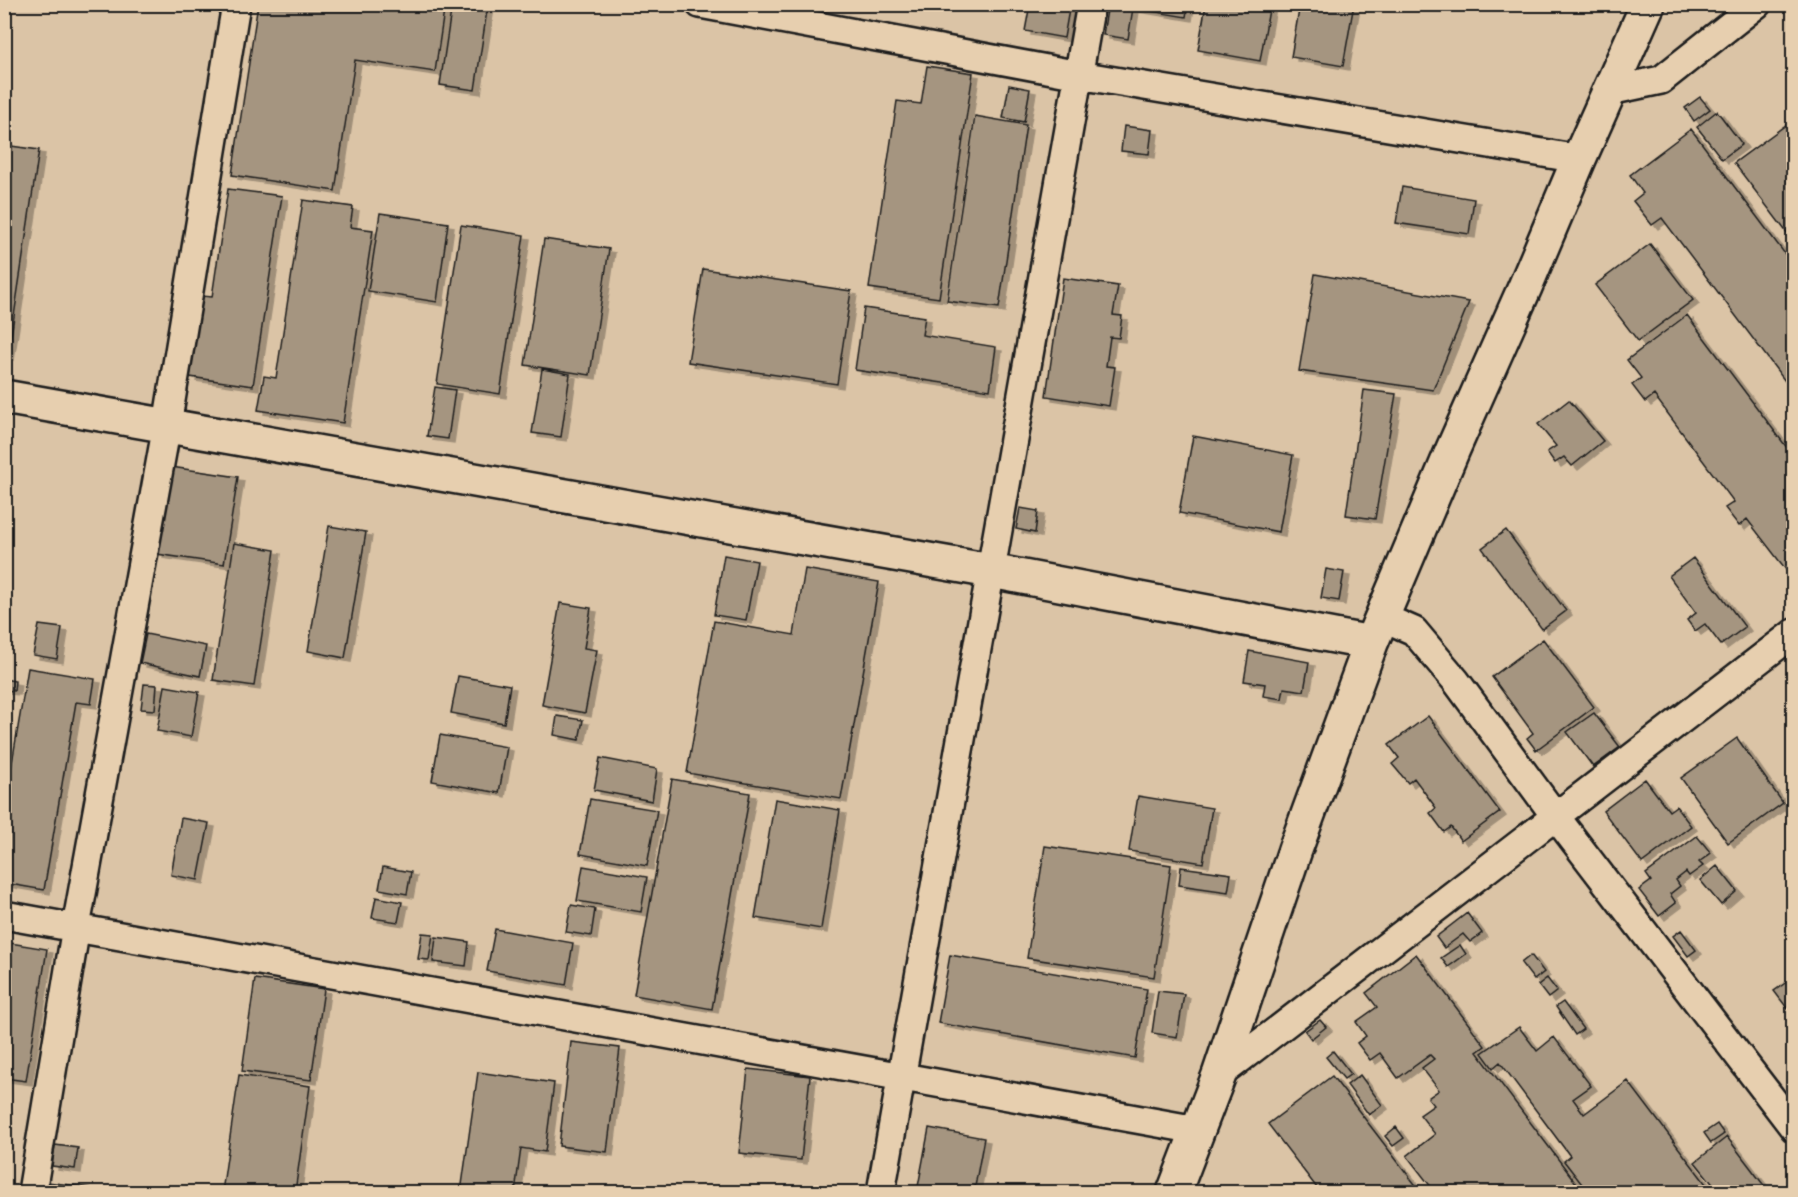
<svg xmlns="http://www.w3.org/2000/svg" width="1798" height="1197" viewBox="0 0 1798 1197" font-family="Dekko,sans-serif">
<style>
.building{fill:#a59580;stroke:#1c1c1c;stroke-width:1.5;filter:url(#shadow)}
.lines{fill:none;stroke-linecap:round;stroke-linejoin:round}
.street-casing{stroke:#1c1c1c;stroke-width:32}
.secondary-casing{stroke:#1c1c1c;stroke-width:38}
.street{stroke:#e7cfaf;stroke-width:27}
.secondary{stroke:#e7cfaf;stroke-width:33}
</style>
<defs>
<filter id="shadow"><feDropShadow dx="6" dy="4" stdDeviation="0" flood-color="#0004"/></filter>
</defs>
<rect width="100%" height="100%" fill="#dbc4a6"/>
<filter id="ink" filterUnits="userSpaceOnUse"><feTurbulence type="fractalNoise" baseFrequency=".0167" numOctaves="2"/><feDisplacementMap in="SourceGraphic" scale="12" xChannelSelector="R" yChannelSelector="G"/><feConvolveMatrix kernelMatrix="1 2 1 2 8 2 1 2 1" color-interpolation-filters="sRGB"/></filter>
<g filter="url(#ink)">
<path class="building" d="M258,4H445L435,72L355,60L335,191L232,175Z
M452,4H488L475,90L440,85Z
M1030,4H1070L1064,38L1025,31Z
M1108,4H1188L1186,17L1133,8L1128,39L1103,35Z
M1206,4H1270L1260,61L1198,50Z
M1300,4H1354L1343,66L1291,57Z
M927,66L973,73L939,298L869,288L897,101L921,104Z
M1009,85L1030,89L1024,122L1003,118Z
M1700,97L1710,109L1694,121L1685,108Z
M1717,111L1742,144L1722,159L1697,127Z
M975,116L1026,125L999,308L947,301Z
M1794,119V242L1734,163Z
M1124,126L1152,130L1149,154L1121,151Z
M1691,129L1794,266V393L1662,218L1652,225L1633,201L1643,193L1630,175Z
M4,145L39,150L8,356L4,355Z
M1402,187L1474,199L1469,234L1396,223Z
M228,189L282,196L253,386L190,377L202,296L212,297Z
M303,200L353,207L350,227L373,230L343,423L258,410L264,376L276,378Z
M380,213L448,223L437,302L368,291Z
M461,225L524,235L500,394L437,384Z
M544,239L609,249L590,375L525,365Z
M1650,244L1693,300L1638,341L1595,285Z
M703,269L851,291L837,384L688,362Z
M1315,274L1469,302L1433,390L1299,371Z
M1063,278L1118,286L1113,315L1122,316L1119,338L1110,337L1106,366L1115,367L1109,406L1046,396Z
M864,308L925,317L922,335L996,347L990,390L855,370Z
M1687,315L1794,457V580L1747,519L1739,526L1725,508L1734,502L1654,395L1645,402L1632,385L1641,378L1627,360Z
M542,369L570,374L561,437L532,433Z
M435,387L455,390L448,439L427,436Z
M1364,390L1396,394L1375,519L1346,515Z
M1569,400L1603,441L1572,466L1564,457L1555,463L1547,452L1556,446L1538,424Z
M1193,436L1293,455L1279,532L1179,513Z
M171,467L238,477L224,564L157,554Z
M1020,508L1038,511L1035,533L1016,529Z
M329,526L366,532L345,658L308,651Z
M1506,530L1566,611L1542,629L1482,548Z
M234,543L275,550L254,686L213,680Z
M724,555L757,561L746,620L714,615Z
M1693,558L1745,627L1721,645L1705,624L1695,631L1687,620L1696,613L1669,576Z
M805,569L879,582L841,799L687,773L714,621L794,635Z
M1326,569L1344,572L1339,601L1321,598Z
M560,603L591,608L584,648L597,650L585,713L542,705Z
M39,625L62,628L57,659L33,655Z
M146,634L206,646L200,676L140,663Z
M1543,639L1594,707L1536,750L1527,738L1533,733L1492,677Z
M1249,651L1309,662L1304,691L1284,688L1282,699L1263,696L1265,684L1244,681Z
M28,668L95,679L91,704L76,702L44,890L4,883V810Z
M458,676L510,685L504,723L451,713Z
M4,679L15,681L14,691L4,690Z
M144,684L157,685L155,710L141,709Z
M165,686L199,692L191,737L157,731Z
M1594,713L1620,747L1593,767L1567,732Z
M557,716L583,720L579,740L554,735Z
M1428,716L1500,812L1461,841L1451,827L1444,832L1430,813L1436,808L1414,778L1408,783L1392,764L1399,758L1389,745Z
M440,735L507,747L499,793L432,781Z
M1737,738L1783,803L1728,843L1681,778Z
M600,758L657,769L652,801L594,790Z
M672,779L750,793L712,1009L634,995Z
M1645,779L1669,811L1676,806L1691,826L1642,863L1603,811Z
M1138,796L1212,808L1203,863L1129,851Z
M590,799L657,810L647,866L580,854Z
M775,799L840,810L821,929L755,918Z
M181,818L209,823L198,880L171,875Z
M1697,836L1711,853L1699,862L1703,866L1689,876L1686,872L1676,880L1680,886L1670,894L1676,903L1659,916L1639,890L1651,881L1646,874Z
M1045,846L1171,865L1154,977L1027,958Z
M583,866L647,877L641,912L577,901Z
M1717,866L1737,891L1721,905L1700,880Z
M383,867L411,872L407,894L379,889Z
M1181,867L1231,874L1228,892L1179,885Z
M376,897L402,902L398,922L372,918Z
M571,905L595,909L591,936L566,932Z
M1467,913L1482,933L1470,942L1463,934L1444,948L1436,937Z
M495,929L573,943L566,985L487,971Z
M1681,930L1696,950L1688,956L1673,936Z
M422,933L433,934L429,960L418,959Z
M436,937L469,942L466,966L433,962Z
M4,942L47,949L26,1081L4,1078Z
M1460,945L1466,954L1448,967L1441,958Z
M1416,954L1485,1046L1477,1052L1583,1192H1435L1407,1156L1435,1134L1420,1115L1434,1105L1428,1098L1439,1090L1422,1068L1434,1059L1430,1055L1398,1078L1380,1053L1370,1060L1357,1043L1366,1036L1356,1022L1377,1007L1366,993Z
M950,955L1147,989L1135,1058L938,1023Z
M1531,955L1544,972L1534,980L1521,963Z
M1794,977V1017L1774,991Z
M1547,978L1557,991L1548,998L1538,985Z
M255,979L324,989L311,1080L242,1071Z
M1158,991L1184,994L1177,1037L1152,1033Z
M1563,1002L1583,1029L1575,1035L1556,1007Z
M1320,1020L1326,1027L1311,1039L1305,1031Z
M1519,1027L1537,1051L1554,1037L1591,1086L1573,1099L1584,1114L1628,1081L1712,1192H1588L1564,1161L1570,1156L1500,1062L1493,1068L1482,1053Z
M571,1042L620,1048L607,1152L559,1146Z
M1333,1051L1351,1074L1344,1079L1326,1057Z
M748,1069L810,1076L801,1160L739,1153Z
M478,1072L554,1083L545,1152L521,1148L515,1192H461Z
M239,1075L310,1086L295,1192H222Z
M1360,1075L1382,1105L1369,1115L1347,1085Z
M1332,1076L1421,1192H1320L1268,1124Z
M1717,1124L1724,1134L1711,1143L1704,1133Z
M1396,1127L1404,1138L1393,1146L1385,1136Z
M929,1128L984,1138L974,1192H917Z
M1727,1137L1769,1192H1719L1695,1162Z
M55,1145L78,1148L75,1169L52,1166Z
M48,1182L89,1188V1192H47Z"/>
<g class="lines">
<defs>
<path id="street" d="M700,4L1079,75L1579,159
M1609,91L1661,80L1757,4
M1382,617L1414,631L1456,681L1556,817L1794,1128
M4,915L1197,1130
M1219,1075L1794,633
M32,1192L76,927L167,425L236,4
M881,1192L1091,4"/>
<path id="secondary" d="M4,397L991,571L1371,643
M1174,1192L1219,1075L1295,850L1371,643L1453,449L1525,287L1579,159L1648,4"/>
</defs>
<use href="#street" class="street-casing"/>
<use href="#secondary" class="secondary-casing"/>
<use href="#street" class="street"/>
<use href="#secondary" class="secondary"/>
</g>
</g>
<rect width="1798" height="1197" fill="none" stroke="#e7cfaf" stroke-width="24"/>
<rect x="12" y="12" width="1774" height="1173" fill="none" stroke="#1c1c1c" stroke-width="2" filter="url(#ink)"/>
</svg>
